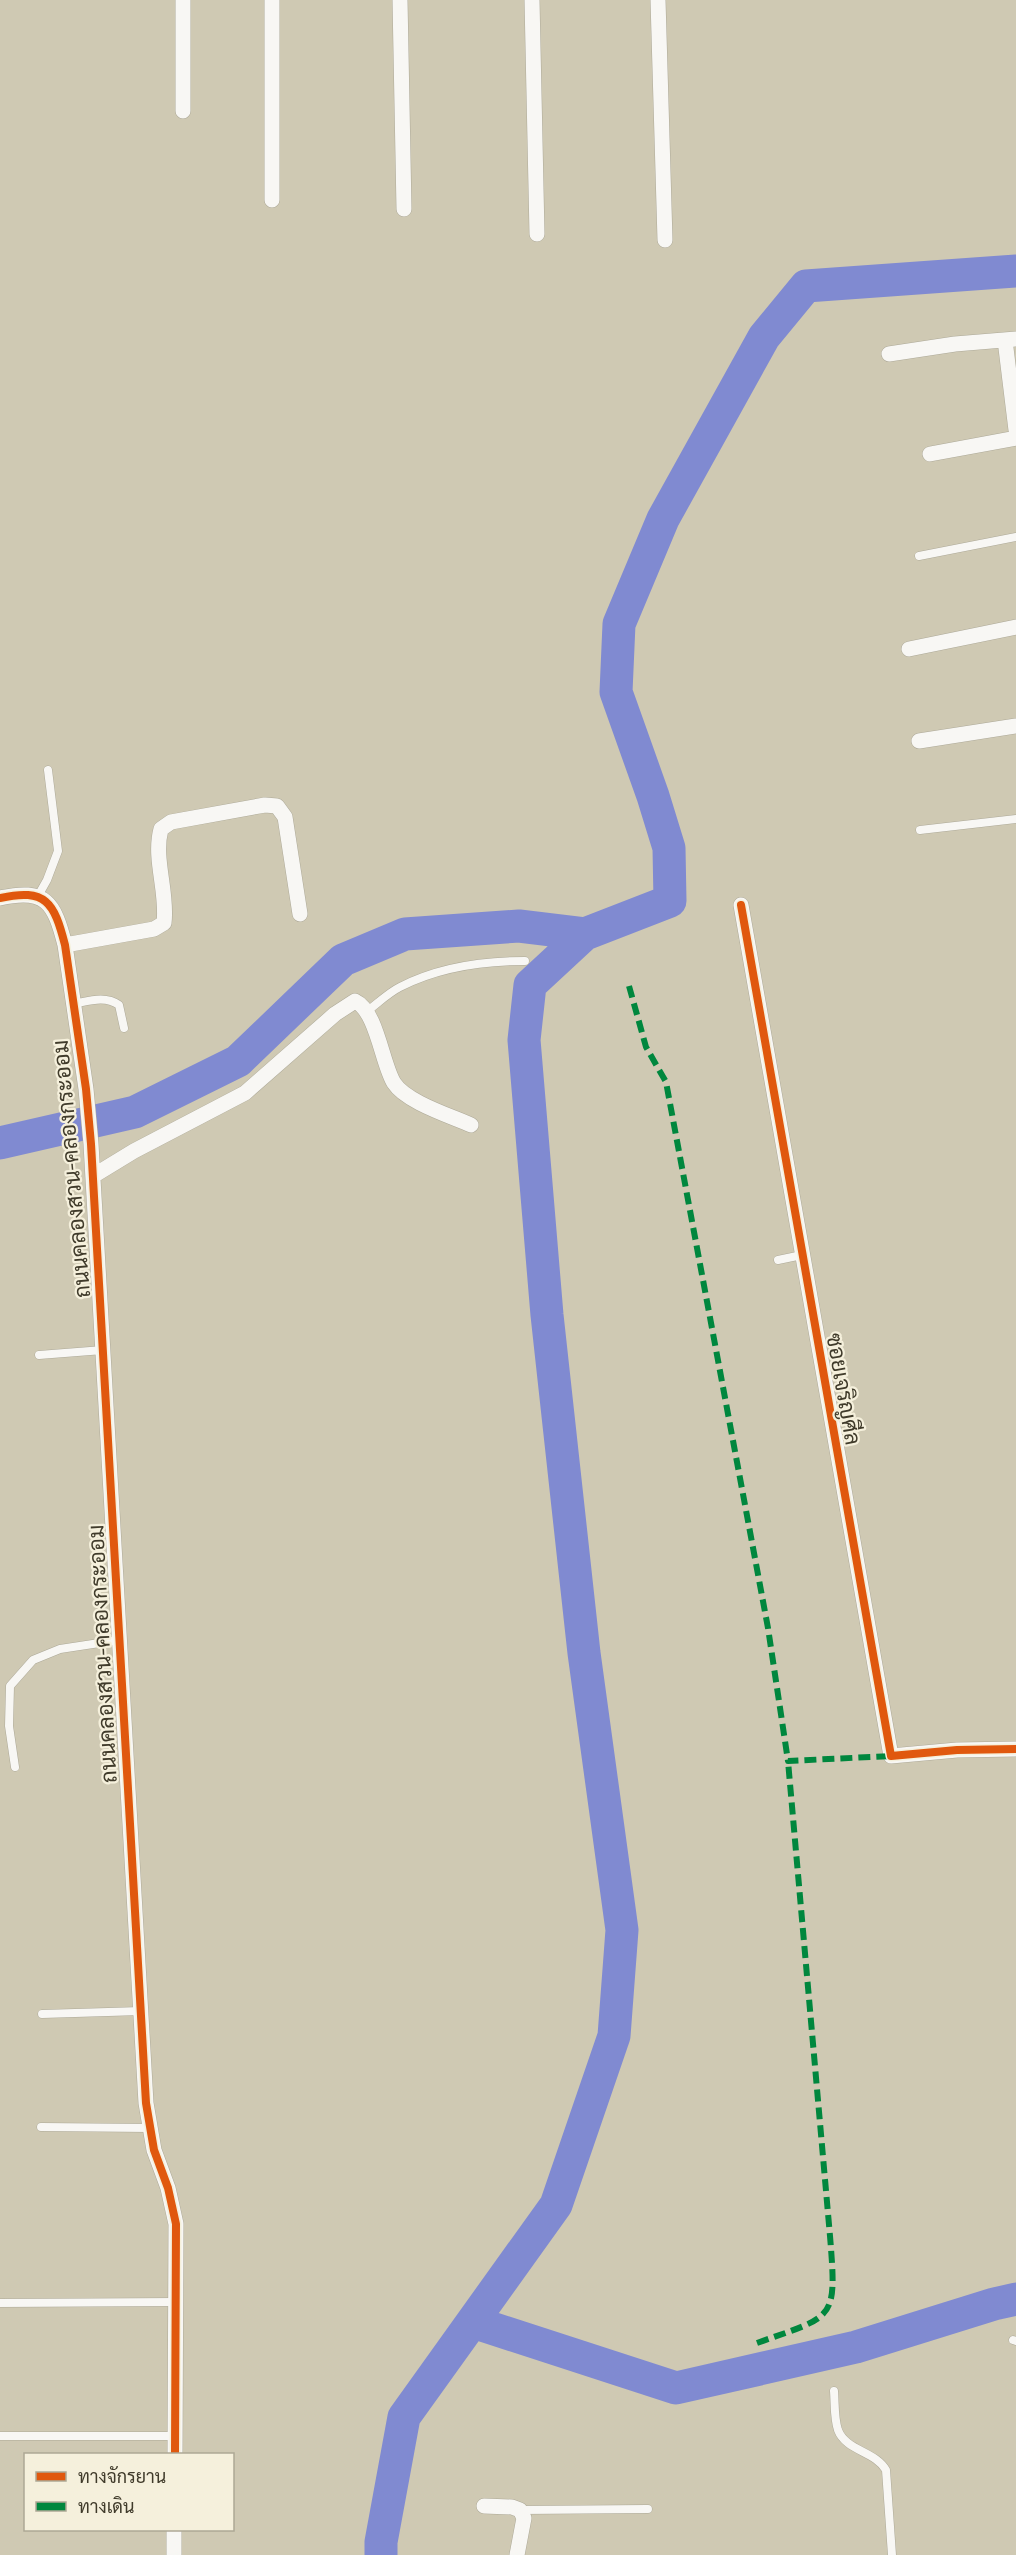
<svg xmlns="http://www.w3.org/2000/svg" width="1016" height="2555" viewBox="0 0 1016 2555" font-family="Karla,Sarabun,sans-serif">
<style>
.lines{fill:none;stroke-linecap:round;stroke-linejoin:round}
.river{stroke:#808ad1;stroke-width:33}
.lane-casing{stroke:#ada998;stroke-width:9}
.street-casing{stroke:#ada998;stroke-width:16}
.lane{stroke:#f8f7f4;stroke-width:8}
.street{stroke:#f8f7f4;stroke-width:15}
.quiet{stroke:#00873e;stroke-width:6;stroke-dasharray:12 6;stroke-linecap:butt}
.cycleway-casing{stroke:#f5f0dc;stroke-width:11}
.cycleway{stroke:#e0580e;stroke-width:8}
.labels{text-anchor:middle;stroke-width:4.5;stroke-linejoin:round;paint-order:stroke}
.street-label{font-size:22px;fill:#403b2b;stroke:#f5f0dc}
</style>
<rect width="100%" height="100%" fill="#cfc9b3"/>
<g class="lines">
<path class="river" d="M0,1143L135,1112L238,1061L343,960L405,934L519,926L585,934
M473,2322L676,2388L856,2347L994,2304L1016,2299
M381,2555V2542L404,2417L556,2205L614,2036L622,1930L584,1653L547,1315L524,1040L530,985L585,934L670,901L669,848L653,796L616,692L619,624L663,519L764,337L806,286L1016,271"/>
<defs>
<path id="lane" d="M919,556L1016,537
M920,830L1016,819
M38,896L47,880L58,851L48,770
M73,1004C89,1001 105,995 119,1005L124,1028
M366,1012C377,1004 388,993 400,987C439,967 482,961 525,961
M778,1260L802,1255
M39,1355L103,1350
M15,1767L9,1726L10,1686L33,1660L60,1649L119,1640
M42,2014L141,2011
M41,2127L150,2128
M0,2303L176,2302
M1013,2340L1016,2341
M834,2391C835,2404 834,2418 838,2430C846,2451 875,2451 886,2470L892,2555
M0,2436H175
M520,2510L648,2509"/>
<path id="street" d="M183,0V111
M272,0V200
M400,0L404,209
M532,0L537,234
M658,0L665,240
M1005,340L1016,430
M889,354L955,344L1016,339
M930,454L1016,438
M909,649L1016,627
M919,741L1016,726
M0,898C46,888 54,902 65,945L86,1089L91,1144L146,2103L154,2150L168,2188L176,2224L175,2454
M741,905L891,1756L957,1750L1016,1749
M65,945L154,929L164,923C168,892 153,859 161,829L171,822L265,805L277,806L285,817L300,914
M93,1176L134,1151L245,1093L335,1014L355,1001C377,1011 382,1064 394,1083C406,1102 451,1116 471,1125
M484,2506L512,2507L520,2510L524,2518L517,2555
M174,2555V2530"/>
</defs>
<use href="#lane" class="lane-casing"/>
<use href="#street" class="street-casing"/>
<use href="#lane" class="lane"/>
<use href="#street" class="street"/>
<path class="quiet" d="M629,986L646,1047L666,1082L768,1628L788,1761L891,1756
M757,2343C835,2315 837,2322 830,2236L788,1761"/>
<defs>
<path id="cycleway" d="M0,898C46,888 54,902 65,945L86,1089L91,1144L146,2103L154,2150L168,2188L176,2224L175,2454
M741,905L891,1756L957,1750L1016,1749"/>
</defs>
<use href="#cycleway" class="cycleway-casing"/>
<use href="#cycleway" class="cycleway"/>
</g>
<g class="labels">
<g class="street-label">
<text transform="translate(71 1169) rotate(-95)" y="8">ถนนคลองสวน-คลองกระออม</text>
<text transform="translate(844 1389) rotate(80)" y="8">ซอยเจริญศีล</text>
<text transform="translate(102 1654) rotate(-93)" y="8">ถนนคลองสวน-คลองกระออม</text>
</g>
</g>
<rect x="24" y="2453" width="210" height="78" fill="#f5f0dc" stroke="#ada895" stroke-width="1.5"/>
<rect x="36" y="2472" width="30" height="9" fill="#e0580e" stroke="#ada895" stroke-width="1.5"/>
<text x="78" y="2483" font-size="18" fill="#403b2b">ทางจักรยาน</text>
<rect x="36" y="2502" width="30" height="9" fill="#00873e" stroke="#ada895" stroke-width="1.5"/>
<text x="78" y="2513" font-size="18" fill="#403b2b">ทางเดิน</text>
</svg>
